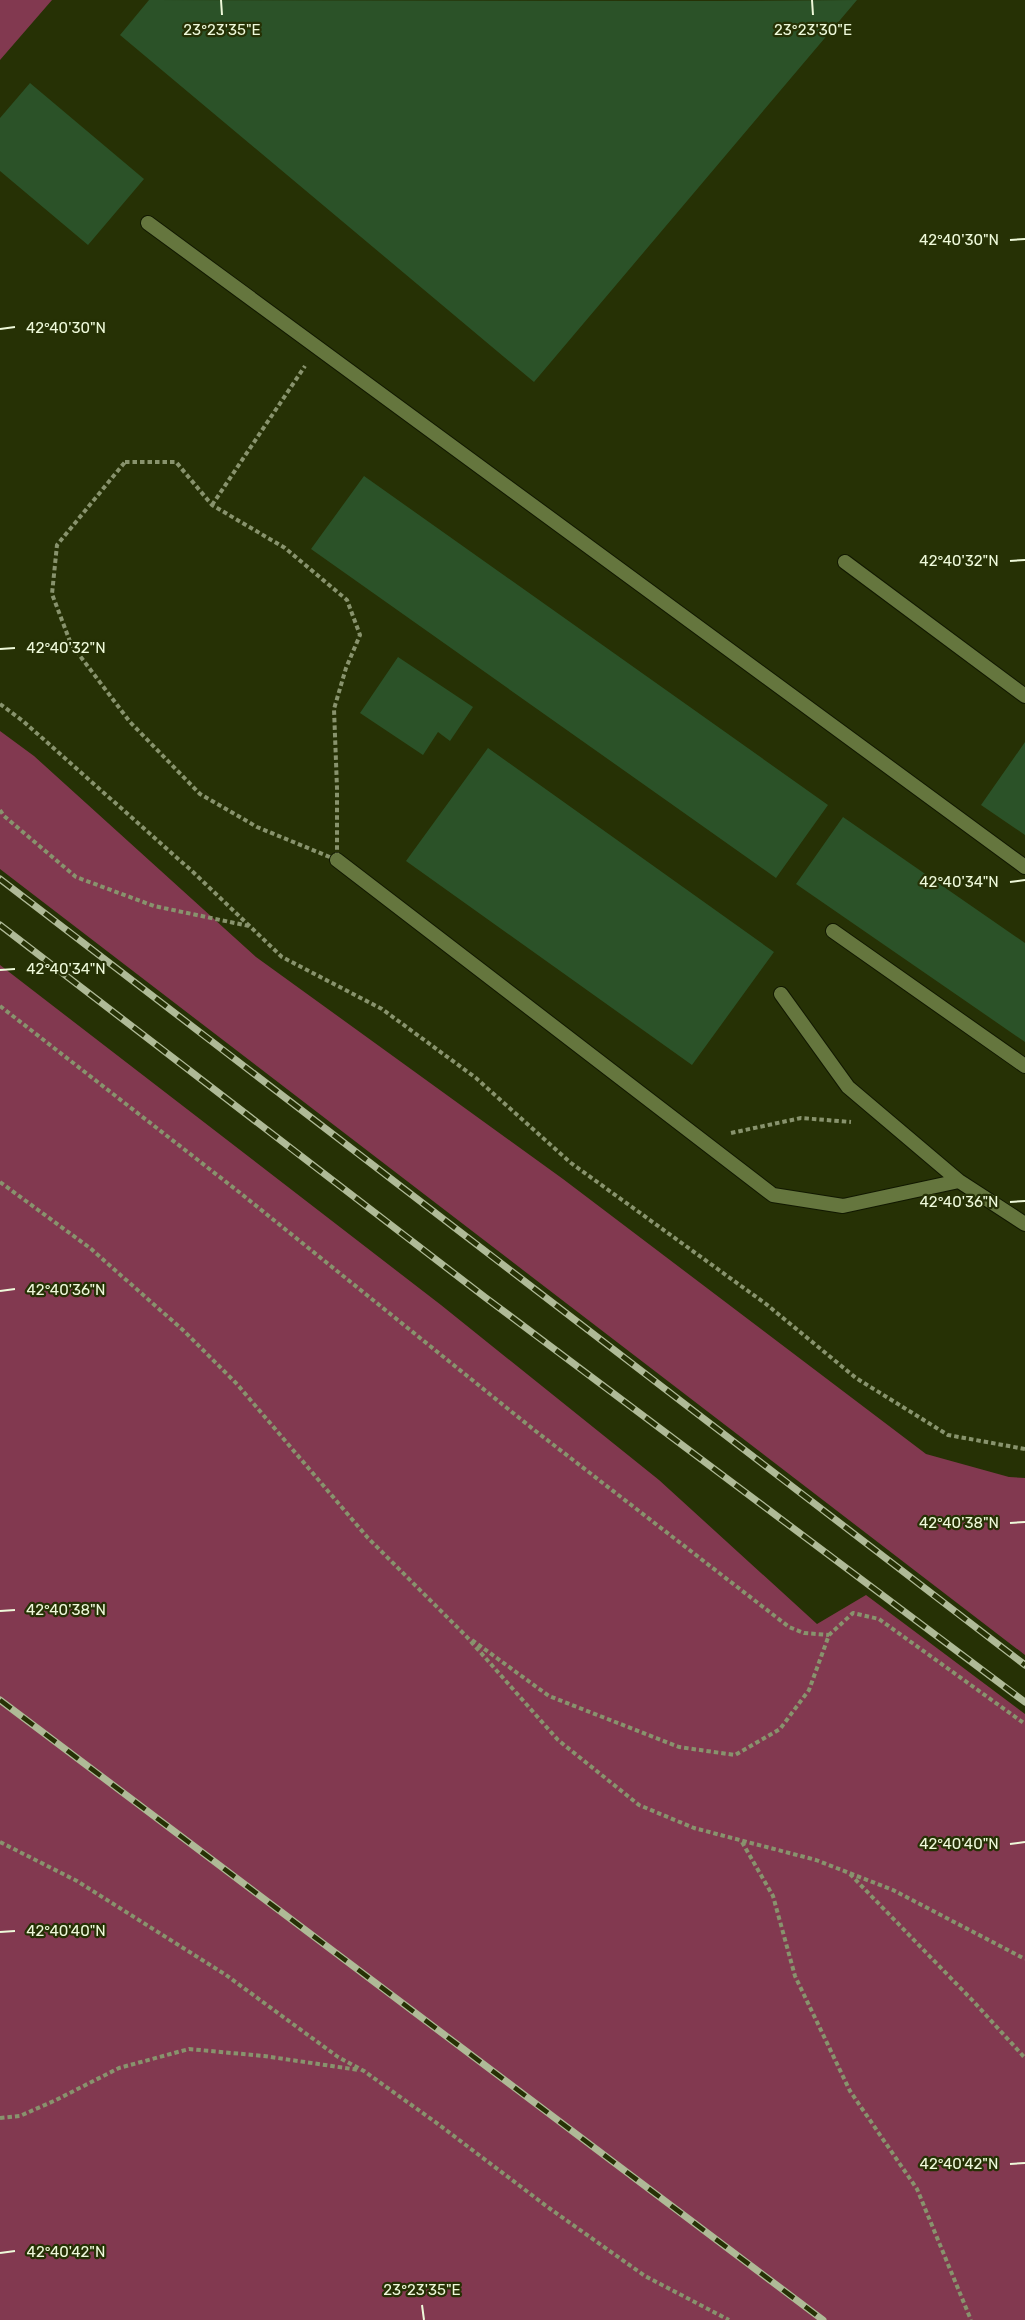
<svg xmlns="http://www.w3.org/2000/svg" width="1025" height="2320" viewBox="0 0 1025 2320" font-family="Rubik,sans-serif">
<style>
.green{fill:#823950}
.building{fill:#2b5228}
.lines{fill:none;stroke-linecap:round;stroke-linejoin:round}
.service-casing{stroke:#111800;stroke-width:16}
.path{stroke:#88936d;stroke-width:4;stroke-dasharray:4.5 3;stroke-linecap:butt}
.service{stroke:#65763e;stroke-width:14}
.rail-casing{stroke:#afba97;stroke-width:7}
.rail{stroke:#263105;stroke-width:4.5;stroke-dasharray:14;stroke-linecap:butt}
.ticks{fill:none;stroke:#eef9da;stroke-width:2}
.ticks-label{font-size:15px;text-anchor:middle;fill:#eef9da;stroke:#263105;stroke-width:4.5;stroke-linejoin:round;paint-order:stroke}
</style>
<rect width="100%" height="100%" fill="#263105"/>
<path class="green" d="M0,0H52L0,60Z
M0,731L34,756L256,957L563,1179L926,1454L1009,1477L1025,1478V1655L0,869Z
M0,965L441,1305L659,1480L817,1624L866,1595L1025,1714V2320H0Z"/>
<path class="building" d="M149,0L711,1L857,0L534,382L120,35Z
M30,83L144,179L88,245L0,171V118Z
M364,476L828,805L776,878L311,549Z
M398,657L473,707L450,741L438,732L423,755L360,713Z
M1025,742V835L981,805Z
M488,748L774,952L692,1065L406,861Z
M843,817L1025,943V1042L796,884Z"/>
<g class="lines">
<defs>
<path id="service" d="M148,223L1025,867
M845,562L1025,696
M337,860L773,1195L843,1206L959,1181L1025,1224
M833,931L1025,1066
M781,994L848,1087L959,1181"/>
</defs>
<use href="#service" class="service-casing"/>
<path class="path" d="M125,462H176L212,505L285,548L347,600L360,635L346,668L334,709L337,788V860L257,827L200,794L130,722L71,644L52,594L57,545Z
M212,505L305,366
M0,704L23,721L193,872L282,957L382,1009L476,1078L571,1163L766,1304L856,1378L948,1435L1025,1449
M0,810L4,816L76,877L154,906L249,926
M0,1006L239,1192L533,1429L789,1627L804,1633L829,1635
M731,1133L801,1118L851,1122
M0,1182L90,1248L184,1331L236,1383L368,1538L466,1636L558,1740L639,1805L694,1828L816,1860L893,1890L1025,1959
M472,1640L549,1696L679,1747L735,1755L780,1729L809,1690L829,1635L853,1613L879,1619L1025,1724
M0,1842L77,1881L226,1975L338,2057L364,2071L438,2124L549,2208L645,2276L729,2320
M742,1842L773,1896L795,1976L850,2091L917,2189L971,2320
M850,1874L974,2002L1025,2058
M0,2118L20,2116L56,2100L119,2068L189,2049L264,2056L359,2070"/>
<use href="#service" class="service"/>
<defs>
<path id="rail" d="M0,879L1025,1665
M0,925L486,1298L1025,1702
M0,1700L823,2320"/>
</defs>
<use href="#rail" class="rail-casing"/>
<use href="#rail" class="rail"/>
</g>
<path class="ticks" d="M221,0L222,15M812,0L813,15M1010,240L1025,239M0,329L15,327M1010,561L1025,560M0,649L15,648M1010,882L1025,880M0,970L15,969M1010,1202L1025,1201M0,1291L15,1289M1010,1523L1025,1522M0,1611L15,1610M1010,1844L1025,1842M0,1932L15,1931M1010,2164L1025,2163M0,2253L15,2251M422,2305L424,2320"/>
<g class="ticks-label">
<text x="222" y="35">23°23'35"E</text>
<text x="813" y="35">23°23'30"E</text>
<text x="959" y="245">42°40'30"N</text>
<text x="66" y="333">42°40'30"N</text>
<text x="959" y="566">42°40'32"N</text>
<text x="66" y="653">42°40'32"N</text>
<text x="959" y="887">42°40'34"N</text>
<text x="66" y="974">42°40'34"N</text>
<text x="959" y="1207">42°40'36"N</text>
<text x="66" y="1295">42°40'36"N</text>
<text x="959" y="1528">42°40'38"N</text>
<text x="66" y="1615">42°40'38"N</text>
<text x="959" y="1849">42°40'40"N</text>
<text x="66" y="1936">42°40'40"N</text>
<text x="959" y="2169">42°40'42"N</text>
<text x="66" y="2257">42°40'42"N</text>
<text x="422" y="2295">23°23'35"E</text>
</g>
</svg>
